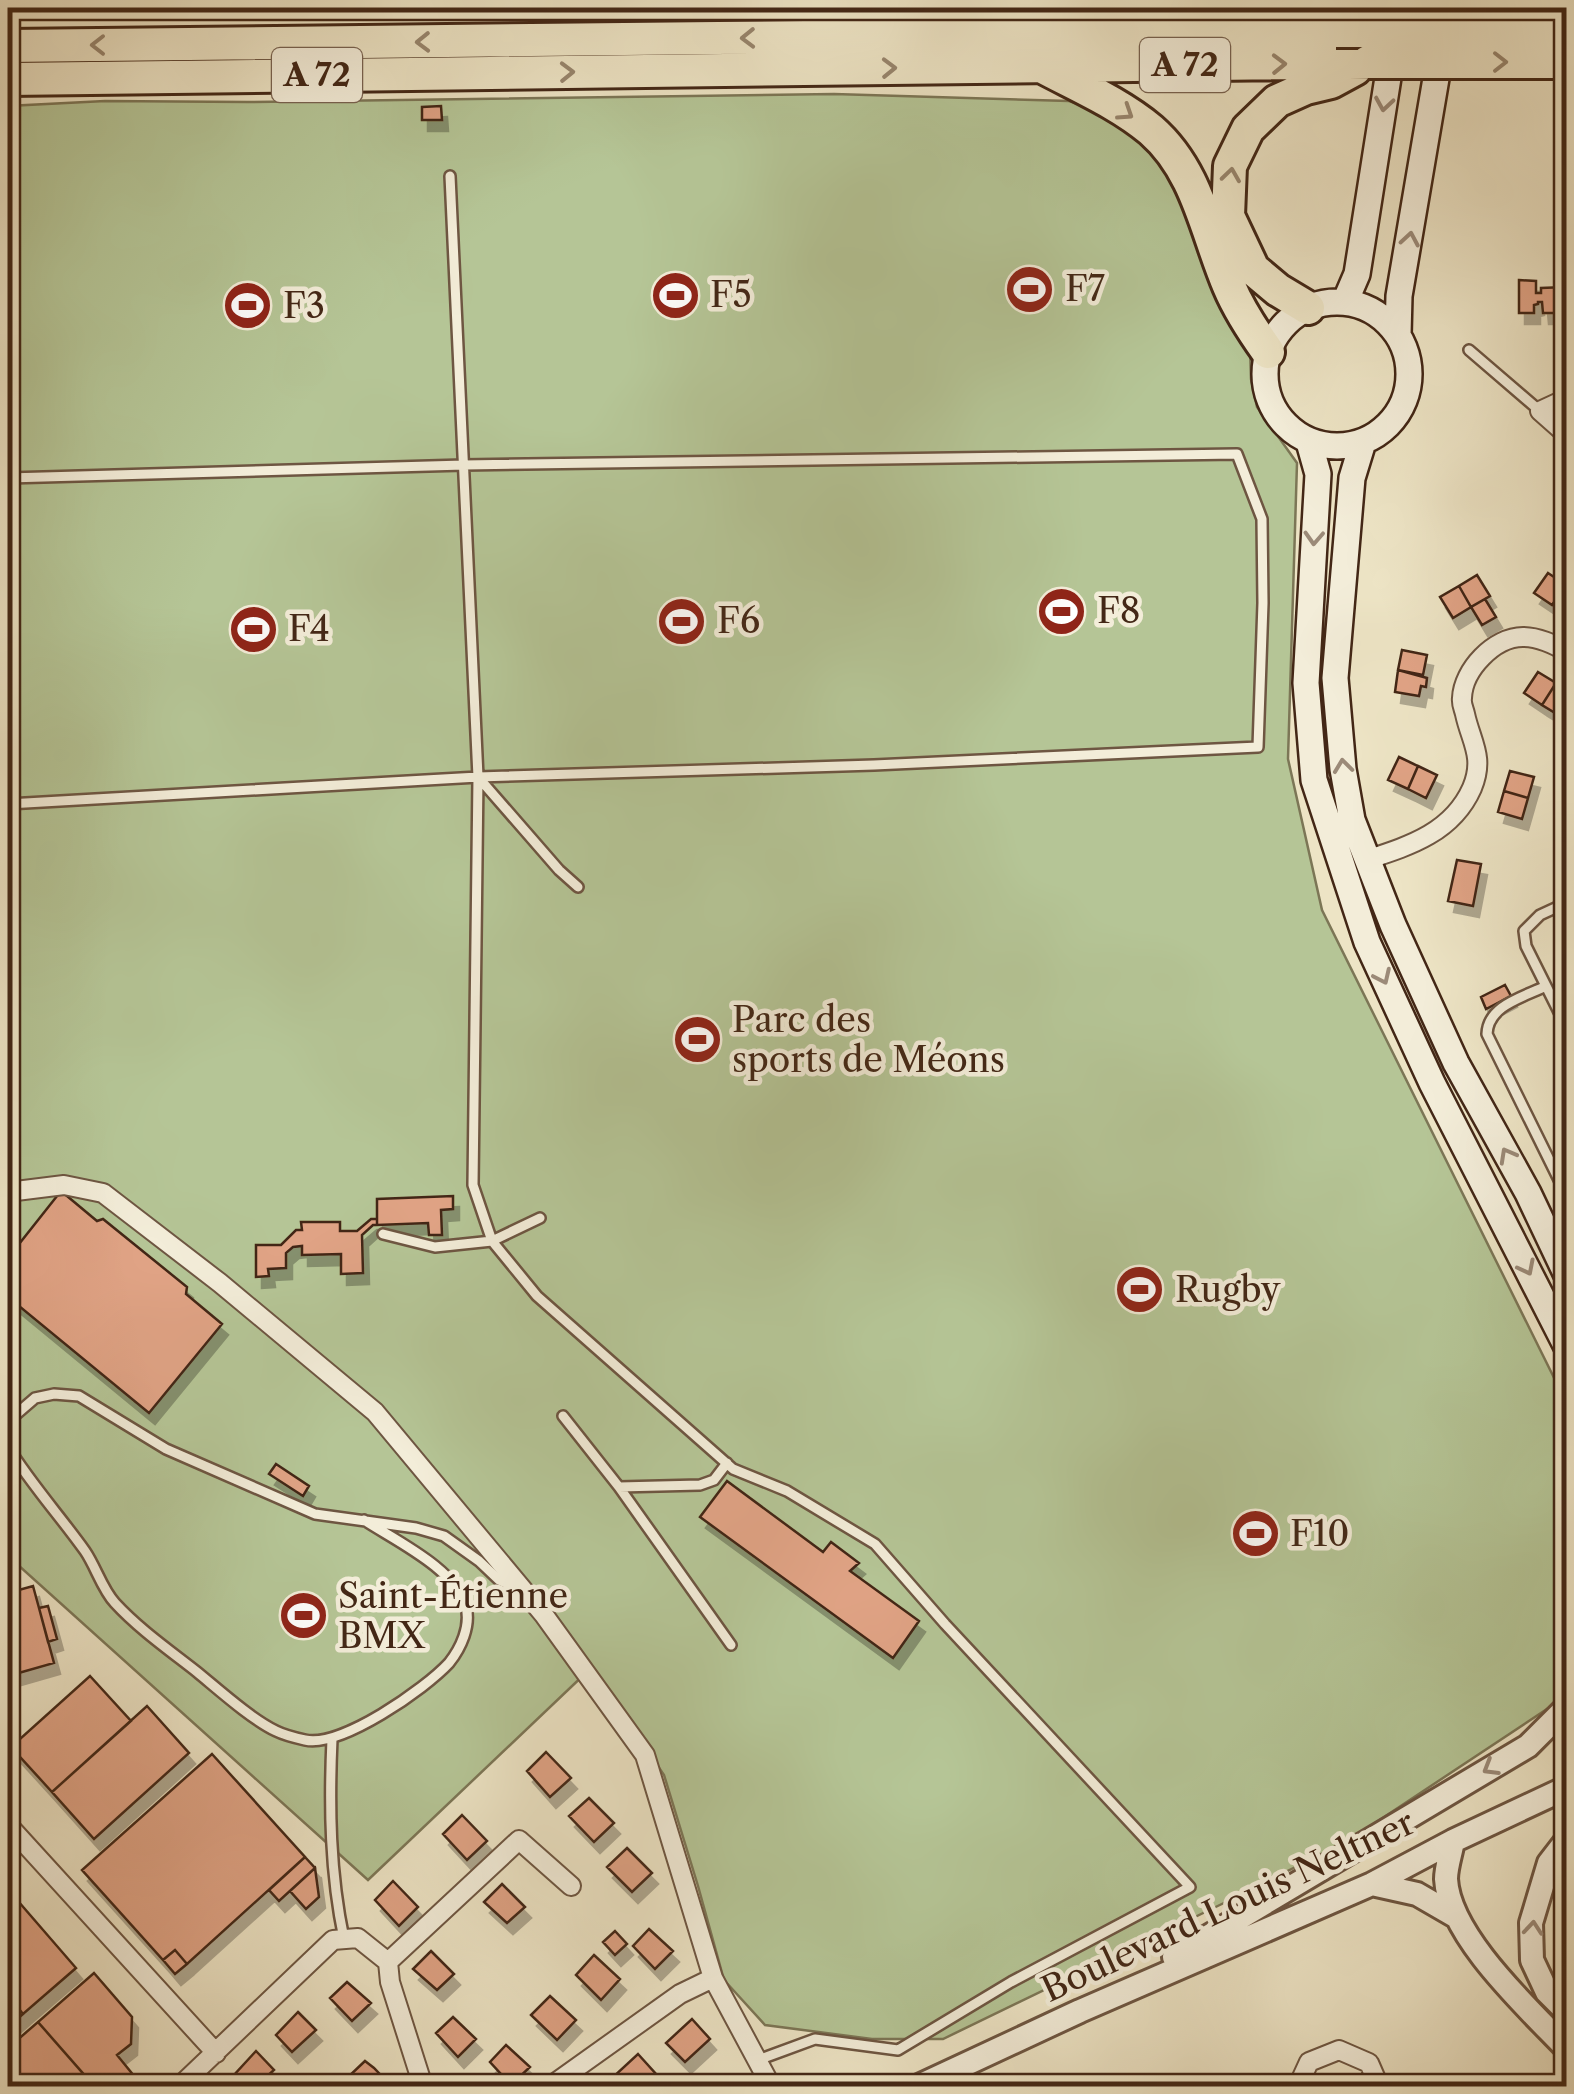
<svg xmlns="http://www.w3.org/2000/svg" width="1574" height="2094" viewBox="0 0 1574 2094" font-family="'Libre Caslon Text',serif">
<style>
.green{fill:#b5c596;stroke:#7c7656;stroke-width:2.5}
.building{fill:#e0a385;stroke:#432716;stroke-width:2.5;filter:url(#shadow)}
.lines{fill:none;stroke-linecap:round;stroke-linejoin:round}
.service-casing{stroke:#6e5642;stroke-width:14}
.minor-casing{stroke:#6e5642;stroke-width:22}
.tertiary-casing{stroke:#6e5642;stroke-width:28}
.secondary-casing{stroke:#432716;stroke-width:30}
.motorway-casing{stroke:#432716;stroke-width:38}
.service{stroke:#f3edd9;stroke-width:9}
.minor{stroke:#f3edd9;stroke-width:18}
.tertiary{stroke:#f3edd9;stroke-width:22}
.secondary{stroke:#f3edd9;stroke-width:25}
.motorway{stroke:#ede4c5;stroke-width:32}
.motorway-bridge-casing{stroke:#432716;stroke-width:38;stroke-linecap:butt}
.motorway-bridge{stroke:#ede4c5;stroke-width:32}
.oneway{stroke:#98866e}
.oneway2{stroke:#9b8a78}
.labels{text-anchor:middle;stroke-width:9;stroke-linejoin:round;paint-order:stroke}
.shield{fill:#f3edd9;stroke:#786250;stroke-width:2.5}
.shield-label{font-size:32px;font-weight:bold;fill:#432716}
.poi-label{font-size:35px;fill:#432716;stroke:#f3edd9;text-anchor:start}
.street-label{font-size:35px;fill:#432716;stroke:#f3edd9}
</style>
<defs>
<filter id="shadow"><feDropShadow dx="6" dy="11" stdDeviation="0" flood-color="#0004"/></filter>
</defs>
<rect width="100%" height="100%" fill="#ede4c5"/>
<filter id="stains"><feTurbulence type="fractalNoise" baseFrequency=".002" numOctaves="4"/><feColorMatrix values="0 0 0 0 .2 0 0 0 0 .09 0 0 0 0 .02 0 0 0 .5 -.17"/></filter>
<radialGradient id="worn" r=".72"><stop offset=".6" stop-color="#630" stop-opacity="0"/><stop offset="1" stop-color="#630" stop-opacity=".3"/></radialGradient>
<path class="green" d="M834,94L1069,101L1107,113L1144,139L1172,172L1250,348L1251,379L1257,407L1297,463L1288,759L1322,910L1566,1402V1690L1553,1705L1351,1839L1228,1901L943,2039H872L765,2025L724,1980L698,1886L664,1775L591,1668L368,1880L8,1556V1354L16,1351L8,1341V106L105,101L247,102Z"/>
<path class="building" d="M441,106L442,120H422V107Z
M1519,280L1536,281V293H1541V288L1566,287V313H1543L1542,302H1538V304L1534,305V313H1519Z
M1548,573L1566,585L1552,605L1534,593Z
M1477,575L1490,596L1471,607L1459,586Z
M1459,586L1471,607L1453,618L1440,597Z
M1485,599L1496,617L1482,625L1471,607Z
M1402,650L1427,655L1423,675L1398,670Z
M1398,670L1427,678L1426,687L1421,686L1419,696L1395,692Z
M1538,672L1556,683L1542,705L1524,693Z
M1556,683L1566,690V706L1560,716L1542,705Z
M1399,757L1418,766L1408,789L1388,780Z
M1418,766L1437,775L1426,798L1408,789Z
M1510,771L1534,777L1528,798L1504,791Z
M1504,791L1528,798L1522,819L1498,812Z
M1457,860L1481,864L1473,906L1448,901Z
M1505,985L1511,996L1486,1009L1481,997Z
M61,1191L97,1221L103,1219L187,1287L186,1294L222,1324L149,1413L8,1297V1258Z
M453,1196V1209L441,1210L442,1235H429L428,1223L377,1225V1199Z
M371,1219H377V1225H373L362,1235L363,1273L341,1274V1254L302,1255V1246L293,1247L286,1253V1268L268,1269L269,1276L256,1277V1245H281L296,1230H302L301,1222H340V1231H357Z
M276,1464L309,1486L303,1496L269,1474Z
M727,1481L823,1552L831,1542L859,1563L850,1571L919,1621L893,1658L700,1517Z
M33,1586L54,1663L8,1676V1593Z
M48,1606L57,1639L48,1642L39,1608Z
M90,1676L131,1721L52,1792L11,1747Z
M147,1706L189,1753L94,1839L52,1792Z
M546,1752L571,1778L550,1797L527,1771Z
M212,1754L305,1857L187,1964L175,1950L163,1960L82,1870Z
M589,1798L614,1823L594,1842L569,1816Z
M462,1815L487,1841L467,1860L443,1834Z
M627,1848L652,1873L632,1892L607,1867Z
M305,1857L315,1868L279,1901L269,1890Z
M315,1868L319,1897L306,1909L290,1891Z
M393,1881L418,1907L399,1926L375,1900Z
M502,1884L525,1907L507,1923L484,1902Z
M18,1901L76,1968L23,2014L8,1995V1908Z
M649,1929L673,1951L655,1969L633,1946Z
M615,1931L627,1944L615,1955L603,1942Z
M175,1950L187,1964L175,1974L163,1960Z
M431,1951L454,1974L437,1990L413,1969Z
M594,1955L620,1979L601,2000L576,1975Z
M94,1973L132,2017L131,2044L117,2055L139,2082L133,2086H94L38,2022Z
M347,1982L371,2003L352,2021L330,1998Z
M8,1995L23,2014L8,2027Z
M550,1996L576,2020L557,2040L531,2015Z
M298,2012L316,2030L292,2052L276,2035Z
M453,2017L476,2039L458,2057L436,2033Z
M692,2019L710,2039L685,2062L666,2043Z
M38,2022L89,2080L82,2086H8V2048Z
M506,2045L530,2067L511,2085L490,2062Z
M256,2051L274,2070L256,2086H245L234,2075Z
M638,2054L656,2074L643,2086H619L612,2078Z
M365,2061L374,2068L391,2086H353L346,2079Z"/>
<g class="lines">
<defs>
<path id="service" d="M450,176L478,777L473,1185L492,1241L537,1296L733,1469L787,1491L875,1544L945,1624L1190,1887L1011,1982L898,2050L815,2039L758,2060
M1469,350L1540,411
M8,478L464,465L1237,454L1262,519L1263,603L1258,747L874,765L478,777
M8,804L478,777L559,870L578,887
M1566,903L1540,915L1524,931L1526,946L1566,1026
M1546,986C1524,997 1488,1005 1487,1034L1566,1194
M383,1234L435,1247L492,1241L540,1218
M563,1416L619,1487L700,1485L714,1480L727,1463
M8,1426L13,1417L35,1398L54,1394L79,1396L166,1449L315,1514L416,1528L444,1536L479,1561L499,1580L514,1587
M8,1447C31,1484 60,1516 85,1551C96,1567 102,1589 115,1603C139,1629 169,1650 197,1672C219,1690 251,1719 276,1731C284,1735 296,1738 305,1740C341,1748 425,1689 449,1663C461,1648 471,1626 466,1607C456,1569 396,1541 364,1520
M619,1487L731,1645
M332,1739C329,1806 330,1873 344,1939"/>
<path id="minor" d="M1566,399L1540,411L1566,434
M1366,860C1409,846 1452,833 1472,788C1485,757 1471,742 1465,714C1464,709 1461,704 1462,698C1463,670 1494,637 1523,637C1537,637 1555,644 1566,652
M8,1192L64,1185L103,1193L220,1283L375,1412L544,1615L645,1755L713,1978L771,2086
M8,1825L216,2053
M388,1962L519,1840L571,1886
M180,2086L333,1940L358,1938L388,1962L390,1982L423,2086
M551,2086L680,1994L713,1978
M1298,2086L1309,2062L1339,2050L1369,2063L1379,2086"/>
<path id="tertiary" d="M1453,1841C1451,1853 1446,1867 1446,1879C1449,1936 1528,2008 1566,2048
M1566,1841L1549,1863L1531,1923L1532,1960L1547,1992L1566,2011
M1372,1884L1417,1894L1455,1916
M1174,1957L1528,1746L1566,1708
M919,2086L1080,2011L1372,1884L1453,1841L1566,1788"/>
<path id="secondary" d="M1265 374a72 72 0 1 1 144 0a72 72 0 1 1-144 0Z
M1345,302L1357,274L1399,8
M1398,335L1399,296L1448,8
M1309,442L1318,474L1306,683L1314,780L1367,942L1432,1083L1566,1345
M1363,442L1352,478L1335,678L1343,769L1352,820L1393,925L1456,1063L1528,1193L1566,1273"/>
<path id="motorway" d="M8,46L1336,31
M1045,68C1081,87 1120,104 1151,130C1198,171 1206,232 1229,286C1239,310 1253,331 1268,352
M8,79L1368,62
M1308,308L1278,290L1253,269L1228,216L1230,166L1248,129L1277,101L1306,88L1331,82L1355,69"/>
</defs>
<use href="#service" class="service-casing"/>
<use href="#minor" class="minor-casing"/>
<use href="#tertiary" class="tertiary-casing"/>
<use href="#secondary" class="secondary-casing"/>
<use href="#motorway" class="motorway-casing"/>
<use href="#service" class="service"/>
<use href="#minor" class="minor"/>
<use href="#tertiary" class="tertiary"/>
<use href="#secondary" class="secondary"/>
<use href="#motorway" class="motorway"/>
<defs>
<path id="motorway-bridge" d="M1336,31H1566
M1368,62H1566"/>
</defs>
<use href="#motorway-bridge" class="motorway-bridge-casing"/>
<use href="#motorway-bridge" class="motorway-bridge"/>
</g>
<defs><path id="oneway-chevron" d="M-2-3.5L2.5 0L-2 3.5" fill="none" stroke-width="1.6" stroke-linecap="round" stroke-linejoin="round" transform="scale(2.5)"/></defs>
<g class="oneway">
<use href="#oneway-chevron" transform="translate(748 38) rotate(179)"/>
<use href="#oneway-chevron" transform="translate(423 42) rotate(179)"/>
<use href="#oneway-chevron" transform="translate(98 45) rotate(180)"/>
<use href="#oneway-chevron" transform="translate(1500 62)"/>
<use href="#oneway-chevron" transform="translate(1279 64) rotate(-1)"/>
<use href="#oneway-chevron" transform="translate(889 68) rotate(-1)"/>
<use href="#oneway-chevron" transform="translate(567 72) rotate(-1)"/>
<use href="#oneway-chevron" transform="translate(1126 113) rotate(33)"/>
<use href="#oneway-chevron" transform="translate(1231 175) rotate(-82)"/>
</g>
<g class="oneway2">
<use href="#oneway-chevron" transform="translate(1384 104) rotate(99)"/>
<use href="#oneway-chevron" transform="translate(1410 239) rotate(-80)"/>
<use href="#oneway-chevron" transform="translate(1314 538) rotate(93)"/>
<use href="#oneway-chevron" transform="translate(1343 766) rotate(-97)"/>
<use href="#oneway-chevron" transform="translate(1383 977) rotate(65)"/>
<use href="#oneway-chevron" transform="translate(1507 1155) rotate(-119)"/>
<use href="#oneway-chevron" transform="translate(1527 1268) rotate(63)"/>
<use href="#oneway-chevron" transform="translate(1490 1768) rotate(149)"/>
<use href="#oneway-chevron" transform="translate(1533 1928) rotate(-85)"/>
</g>
<defs>
<symbol id="stadium-disc" viewBox="-11 -11 22 22"><circle r="9.5" fill="#8f2418" stroke="#f3edd9"/><path d="M0-5a6.5 5 0 1 0 0 10a6.5 5 0 1 0 0-10ZM-3.5-1.8h7v3.6h-7Z" fill="#fff"/></symbol>
</defs>
<g fill-rule="evenodd">
<use href="#stadium-disc" x="1002" y="262" width="55" height="55"/>
<use href="#stadium-disc" x="648" y="268" width="55" height="55"/>
<use href="#stadium-disc" x="220" y="278" width="55" height="55"/>
<use href="#stadium-disc" x="1034" y="584" width="55" height="55"/>
<use href="#stadium-disc" x="654" y="594" width="55" height="55"/>
<use href="#stadium-disc" x="226" y="602" width="55" height="55"/>
<use href="#stadium-disc" x="670" y="1012" width="55" height="55"/>
<use href="#stadium-disc" x="1112" y="1262" width="55" height="55"/>
<use href="#stadium-disc" x="1228" y="1506" width="55" height="55"/>
<use href="#stadium-disc" x="276" y="1588" width="55" height="55"/>
</g>
<g class="labels">
<g class="shield">
<rect x="1140" y="38" width="90" height="54" rx="8"/>
<rect x="272" y="48" width="90" height="54" rx="8"/>
</g>
<g class="shield-label">
<text x="1185" y="76">A 72</text>
<text x="317" y="86">A 72</text>
</g>
<g class="poi-label">
<text x="1065" y="301">F7</text>
<text x="710" y="307">F5</text>
<text x="283" y="318">F3</text>
<text x="1097" y="623">F8</text>
<text x="717" y="633">F6</text>
<text x="288" y="641">F4</text>
<text x="732" y="1032">Parc des<tspan x="732" dy="40">sports de Méons</tspan></text>
<text x="1175" y="1302">Rugby</text>
<text x="1290" y="1546">F10</text>
<text x="338" y="1608">Saint-Étienne<tspan x="338" dy="40">BMX</tspan></text>
</g>
<g class="street-label">
<text transform="translate(1228 1906) rotate(-25)" y="12">Boulevard Louis Neltner</text>
</g>
</g>
<rect width="1574" height="2094" fill="none" stroke="#ede4c5" stroke-width="40"/>
<rect x="10" y="10" width="1554" height="2074" fill="none" stroke="#432716" stroke-width="5"/>
<rect x="20" y="20" width="1534" height="2054" fill="none" stroke="#432716" stroke-width="2.5"/>
<rect width="100%" height="100%" filter="url(#stains)"/>
<rect width="100%" height="100%" fill="url(#worn)"/>
</svg>
